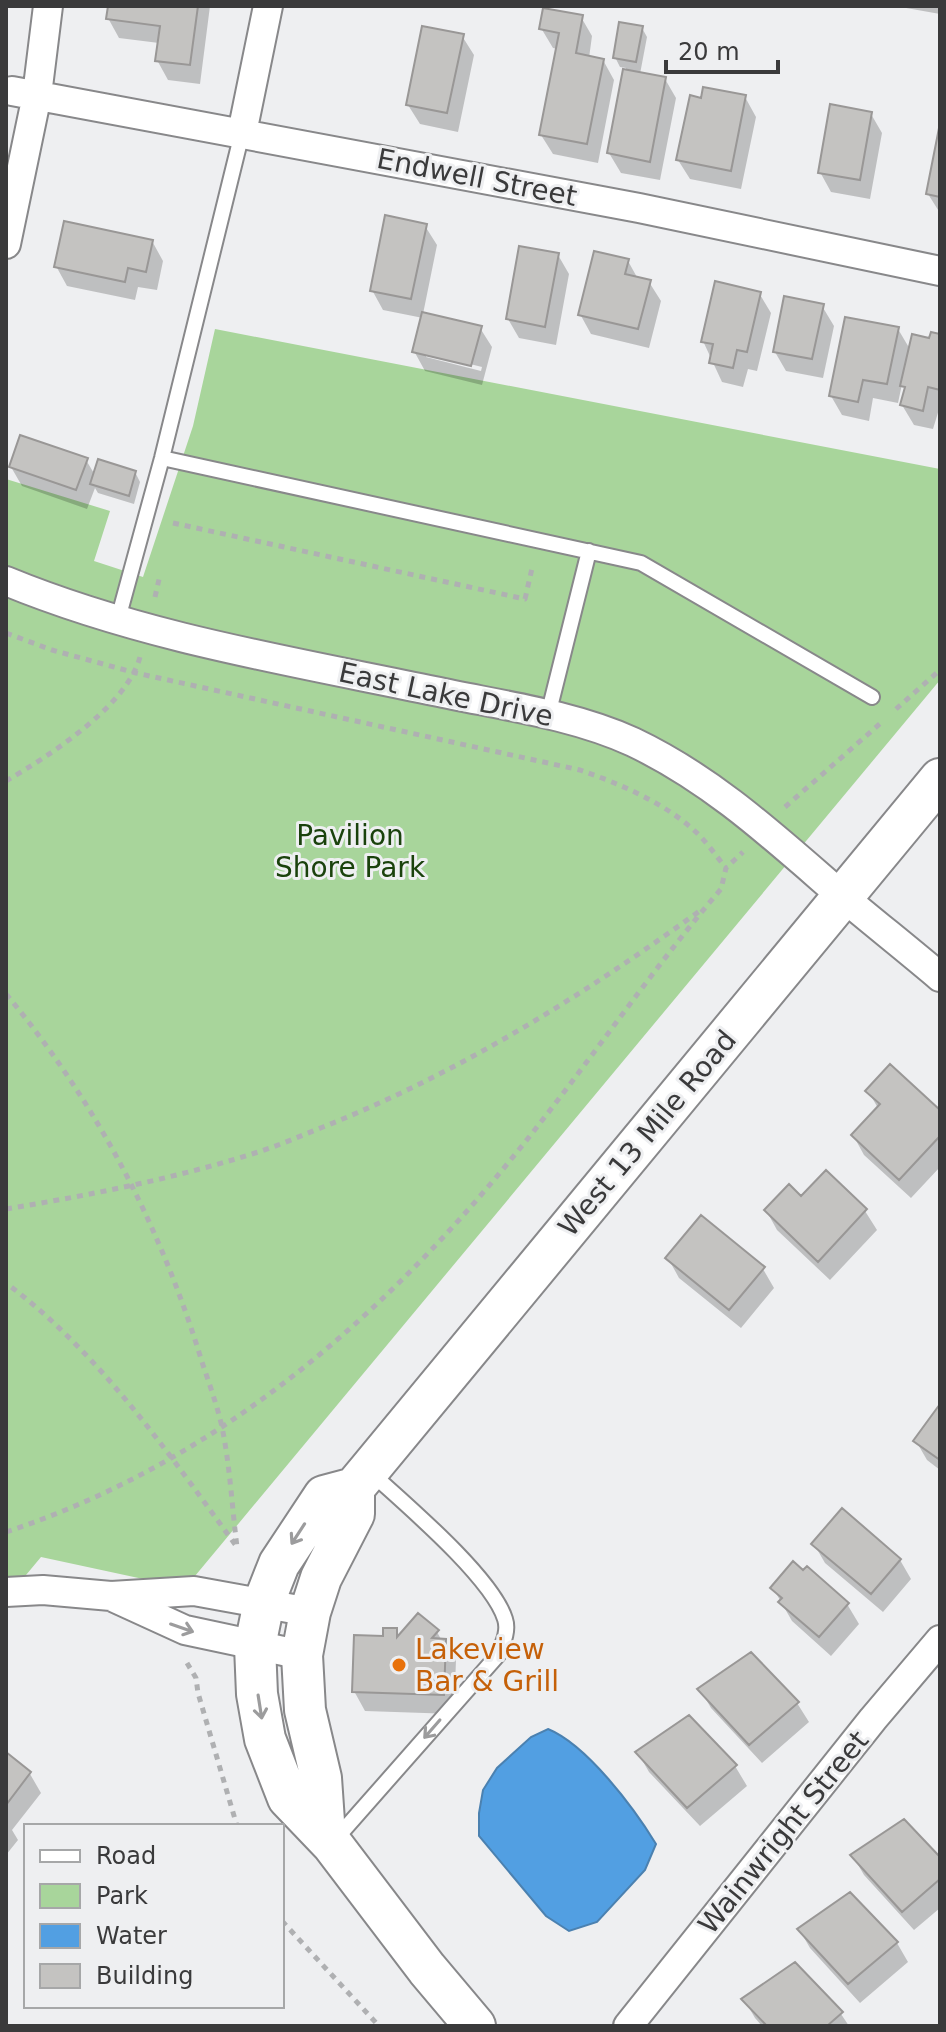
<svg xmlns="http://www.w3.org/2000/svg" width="946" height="2032" viewBox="0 0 946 2032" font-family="'DejaVu Sans',sans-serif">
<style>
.green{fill:#a8d59b}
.water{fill:#529fe2;stroke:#4b81b0;stroke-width:2}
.shadow{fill:#0003;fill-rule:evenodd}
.building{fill:#c4c3c1;stroke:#999796;stroke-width:2}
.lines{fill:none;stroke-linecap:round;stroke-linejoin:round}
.lane-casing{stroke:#88888a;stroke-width:18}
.street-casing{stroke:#88888a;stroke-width:32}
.secondary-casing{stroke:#88888a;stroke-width:44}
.path{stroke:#afb0b2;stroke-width:5;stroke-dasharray:6 6;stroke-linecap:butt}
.lane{stroke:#fff;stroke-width:14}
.street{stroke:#fff;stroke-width:28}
.secondary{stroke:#fff;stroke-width:40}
.oneway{stroke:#9c9c9d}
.food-dot{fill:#e8710a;stroke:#eeeff1;stroke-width:3}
.labels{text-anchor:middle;stroke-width:6;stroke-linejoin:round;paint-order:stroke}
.street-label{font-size:28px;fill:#3a3a3b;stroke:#eeeff1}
.park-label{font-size:28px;fill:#1a420c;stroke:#eeeff1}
.food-label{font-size:28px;fill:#c56008;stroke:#eeeff1;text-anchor:start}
</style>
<rect width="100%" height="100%" fill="#eeeff1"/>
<path class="green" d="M215,329L940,469V680L185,1588L41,1557L6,1599V479L110,511L94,561L143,577L193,426Z"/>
<path class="water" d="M548,1729C587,1745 634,1808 656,1844L645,1870L597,1922L569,1931L546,1916L479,1836V1813L483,1790L497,1768L531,1737Z"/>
<path class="shadow" d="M110,6H210L200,84L168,80L157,60L159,43L119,38L108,18Z
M895,6H940V14Z
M581,17L592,36L589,58L603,60L614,80L598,163L553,154L541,135L558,49L553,48L541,28Z
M642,28L647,37L640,74L665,79L676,98L660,180L621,173L609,153L626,68L620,67L615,57Z
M462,36L474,55L458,132L420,124L408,105Z
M745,97L756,117L741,189L690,179L678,160Z
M871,114L882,133L870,199L831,192L820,172Z
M940,133V213L928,194Z
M425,226L437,245L423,314L480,328L492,347L482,385L425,371L414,351L423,318L383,310L372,290ZM426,353L482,367L481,371L426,357Z
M152,241L163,261L157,290L138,287L135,300L67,286L56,266Z
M558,255L569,274L556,345L519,338L508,319Z
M628,261L638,279L649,282L661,301L649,348L591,334L580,314Z
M759,293L771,313L757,371L748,369L743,387L722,382L703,341Z
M822,306L834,326L823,378L786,371L775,352Z
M898,329L911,351L940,336V406L933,429L914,425L902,405L906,391L902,384L898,403L873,398L869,421L842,415L831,396Z
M86,460L95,475L135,472L140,482L134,504L98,493L95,488L87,509L22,486L11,467Z
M868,1091L940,1113V1167L911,1198L864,1155L853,1135L878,1108Z
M802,1199L865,1211L877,1230L830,1280L777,1230L766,1210Z
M668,1258L763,1269L774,1288L741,1328L679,1278Z
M940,1408V1470L927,1460L916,1441Z
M814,1544L900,1560L911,1579L883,1612L825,1563Z
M773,1588L847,1604L859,1624L831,1656L792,1621Z
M396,1630L400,1637L437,1632L442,1641H445L456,1660L454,1714L365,1711L354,1691Z
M700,1689L797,1703L809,1722L762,1763L711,1708Z
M638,1753L735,1766L747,1786L700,1826L649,1772Z
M6,1755L30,1774L41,1793L12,1830L18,1840L6,1855Z
M853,1856L940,1860V1908L914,1930L864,1875Z
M799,1929L897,1943L908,1962L860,2003L810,1948Z
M795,1965L841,2014L849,2026H762L755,2018L744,1999Z"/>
<path class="building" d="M108,6H198L190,65L155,61L160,26L106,19Z
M543,8L583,15L576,53L604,59L587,144L539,135L559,33L539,29Z
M619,22L643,26L636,62L613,58Z
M422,26L464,34L447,113L406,105Z
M623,69L666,77L650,162L607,153Z
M703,87L746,95L731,171L676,160L690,95L701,98Z
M830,104L872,112L860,180L818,173Z
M940,123V197L926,194Z
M385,215L427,224L411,299L370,291Z
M64,221L153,240L146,272L128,268L125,282L54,267Z
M519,246L559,253L545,327L506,319Z
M594,251L629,259L625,274L651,280L638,329L578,315Z
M715,281L761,292L747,352L737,350L733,368L709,363L713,344L701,342Z
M784,296L824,304L812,359L773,352Z
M422,312L482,326L471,366L412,352Z
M845,317L899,327L887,384L863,380L858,402L829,396Z
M931,332L940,334V390L928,387L923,411L900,405L905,387L900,386L912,334L929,338Z
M20,435L88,458L76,490L9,467Z
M98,459L136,471L129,496L90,484Z
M890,1064L940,1110V1136L899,1180L851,1135L880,1104L865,1091Z
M826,1170L867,1209L818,1262L764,1210L789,1184L801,1196Z
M701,1215L765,1267L729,1310L665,1258Z
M940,1404V1460L913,1441Z
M842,1508L901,1559L871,1594L811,1544Z
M793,1561L803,1570L807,1566L849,1603L819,1637L778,1602L782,1598L770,1588Z
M418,1613L439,1630L432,1638L446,1639L444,1695L352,1692L354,1635L383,1636V1628H397V1637Z
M751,1652L799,1702L749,1745L697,1689Z
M689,1715L737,1765L687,1808L635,1752Z
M6,1752L31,1772L6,1805Z
M904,1819L940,1857V1879L902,1912L850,1855Z
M850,1892L898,1942L848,1984L797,1929Z
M795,1962L843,2012L827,2026H767L741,1999Z"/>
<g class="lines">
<defs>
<path id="lane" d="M162,458L641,563L872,697
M118,619L162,458L242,133
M548,715L589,551
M334,1841L498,1655C503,1643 509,1631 505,1619C492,1577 403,1502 369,1471"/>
<path id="street" d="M12,91L639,208L940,271
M242,133L268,6
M6,244L37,95L48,6
M6,581C142,637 290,661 434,691C499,705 572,714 633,742C713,780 775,838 842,896C874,923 907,949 940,977
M6,1592L43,1590L111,1596L194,1591L310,1612
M115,1598L185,1630L302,1655
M628,2026L873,1719L940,1640"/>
<path id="secondary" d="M325,1836L321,1778L305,1710L302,1655L310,1612L321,1578L354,1514V1488
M475,2026L427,1969L332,1844L288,1798L265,1739L257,1694L255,1646L264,1602L279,1564L324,1496L354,1488L369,1470L940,779"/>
</defs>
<use href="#lane" class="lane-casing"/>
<use href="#street" class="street-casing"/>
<use href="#secondary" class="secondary-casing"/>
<path class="path" d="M173,523L525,599L533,564
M155,597L160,575
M6,633L52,650L136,673L580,770C620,784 666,803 698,834C708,844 717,857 726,868
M896,709L940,670
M6,781C49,756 127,706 140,657
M785,807L883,721
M6,994C97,1103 161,1227 202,1362C209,1383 217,1405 222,1427C230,1466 232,1507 237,1547C169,1454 100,1353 6,1283
M6,1209C90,1195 173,1179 255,1153C278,1146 300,1136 323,1127C459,1073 582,996 701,910
M6,1532C215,1463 381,1320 517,1152C587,1066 649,973 721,889L726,868L743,852
M187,1663L196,1678L198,1693L237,1826
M282,1921L379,2026"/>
<use href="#lane" class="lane"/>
<use href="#street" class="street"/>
<use href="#secondary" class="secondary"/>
</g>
<defs><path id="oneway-shaft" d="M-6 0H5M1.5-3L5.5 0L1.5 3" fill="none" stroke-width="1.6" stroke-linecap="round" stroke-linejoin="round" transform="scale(2)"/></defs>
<g class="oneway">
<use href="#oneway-shaft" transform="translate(298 1534) rotate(123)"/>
<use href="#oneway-shaft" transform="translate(182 1628) rotate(19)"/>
<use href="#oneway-shaft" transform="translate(260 1707) rotate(81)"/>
<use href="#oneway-shaft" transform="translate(432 1729) rotate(131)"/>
</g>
<circle class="food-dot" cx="399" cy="1665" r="8"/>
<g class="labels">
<g class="street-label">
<text transform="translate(477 177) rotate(11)" y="10">Endwell Street</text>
<text transform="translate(446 694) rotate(12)" y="10">East Lake Drive</text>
<text transform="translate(647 1133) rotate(-50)" y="10">West 13 Mile Road</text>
<text transform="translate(783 1832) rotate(-51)" y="10">Wainwright Street</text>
</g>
<g class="park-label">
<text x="350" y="845">Pavilion<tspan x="350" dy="32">Shore Park</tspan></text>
</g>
<g class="food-label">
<text x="415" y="1659">Lakeview<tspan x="415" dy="32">Bar &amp; Grill</tspan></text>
</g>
</g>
<rect width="946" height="2032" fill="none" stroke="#3a3a3b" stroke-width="16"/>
<rect x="24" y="1824" width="260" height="184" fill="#eeeff1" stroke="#a6a7a8" stroke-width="2"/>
<rect x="40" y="1850" width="40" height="12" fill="#ffffff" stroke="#a6a7a8" stroke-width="2"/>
<text x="96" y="1864" font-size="24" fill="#3a3a3b">Road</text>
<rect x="40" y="1884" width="40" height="24" fill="#a8d59b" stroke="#a6a7a8" stroke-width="2"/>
<text x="96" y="1904" font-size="24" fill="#3a3a3b">Park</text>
<rect x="40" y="1924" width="40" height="24" fill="#529fe2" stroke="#a6a7a8" stroke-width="2"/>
<text x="96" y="1944" font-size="24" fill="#3a3a3b">Water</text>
<rect x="40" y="1964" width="40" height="24" fill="#c4c3c1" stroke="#a6a7a8" stroke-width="2"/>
<text x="96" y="1984" font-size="24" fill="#3a3a3b">Building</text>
<path d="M666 60v12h112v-12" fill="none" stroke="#3a3a3b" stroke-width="4"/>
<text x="678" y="60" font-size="24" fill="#3a3a3b" stroke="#eeeff1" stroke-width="6" paint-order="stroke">20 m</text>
</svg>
